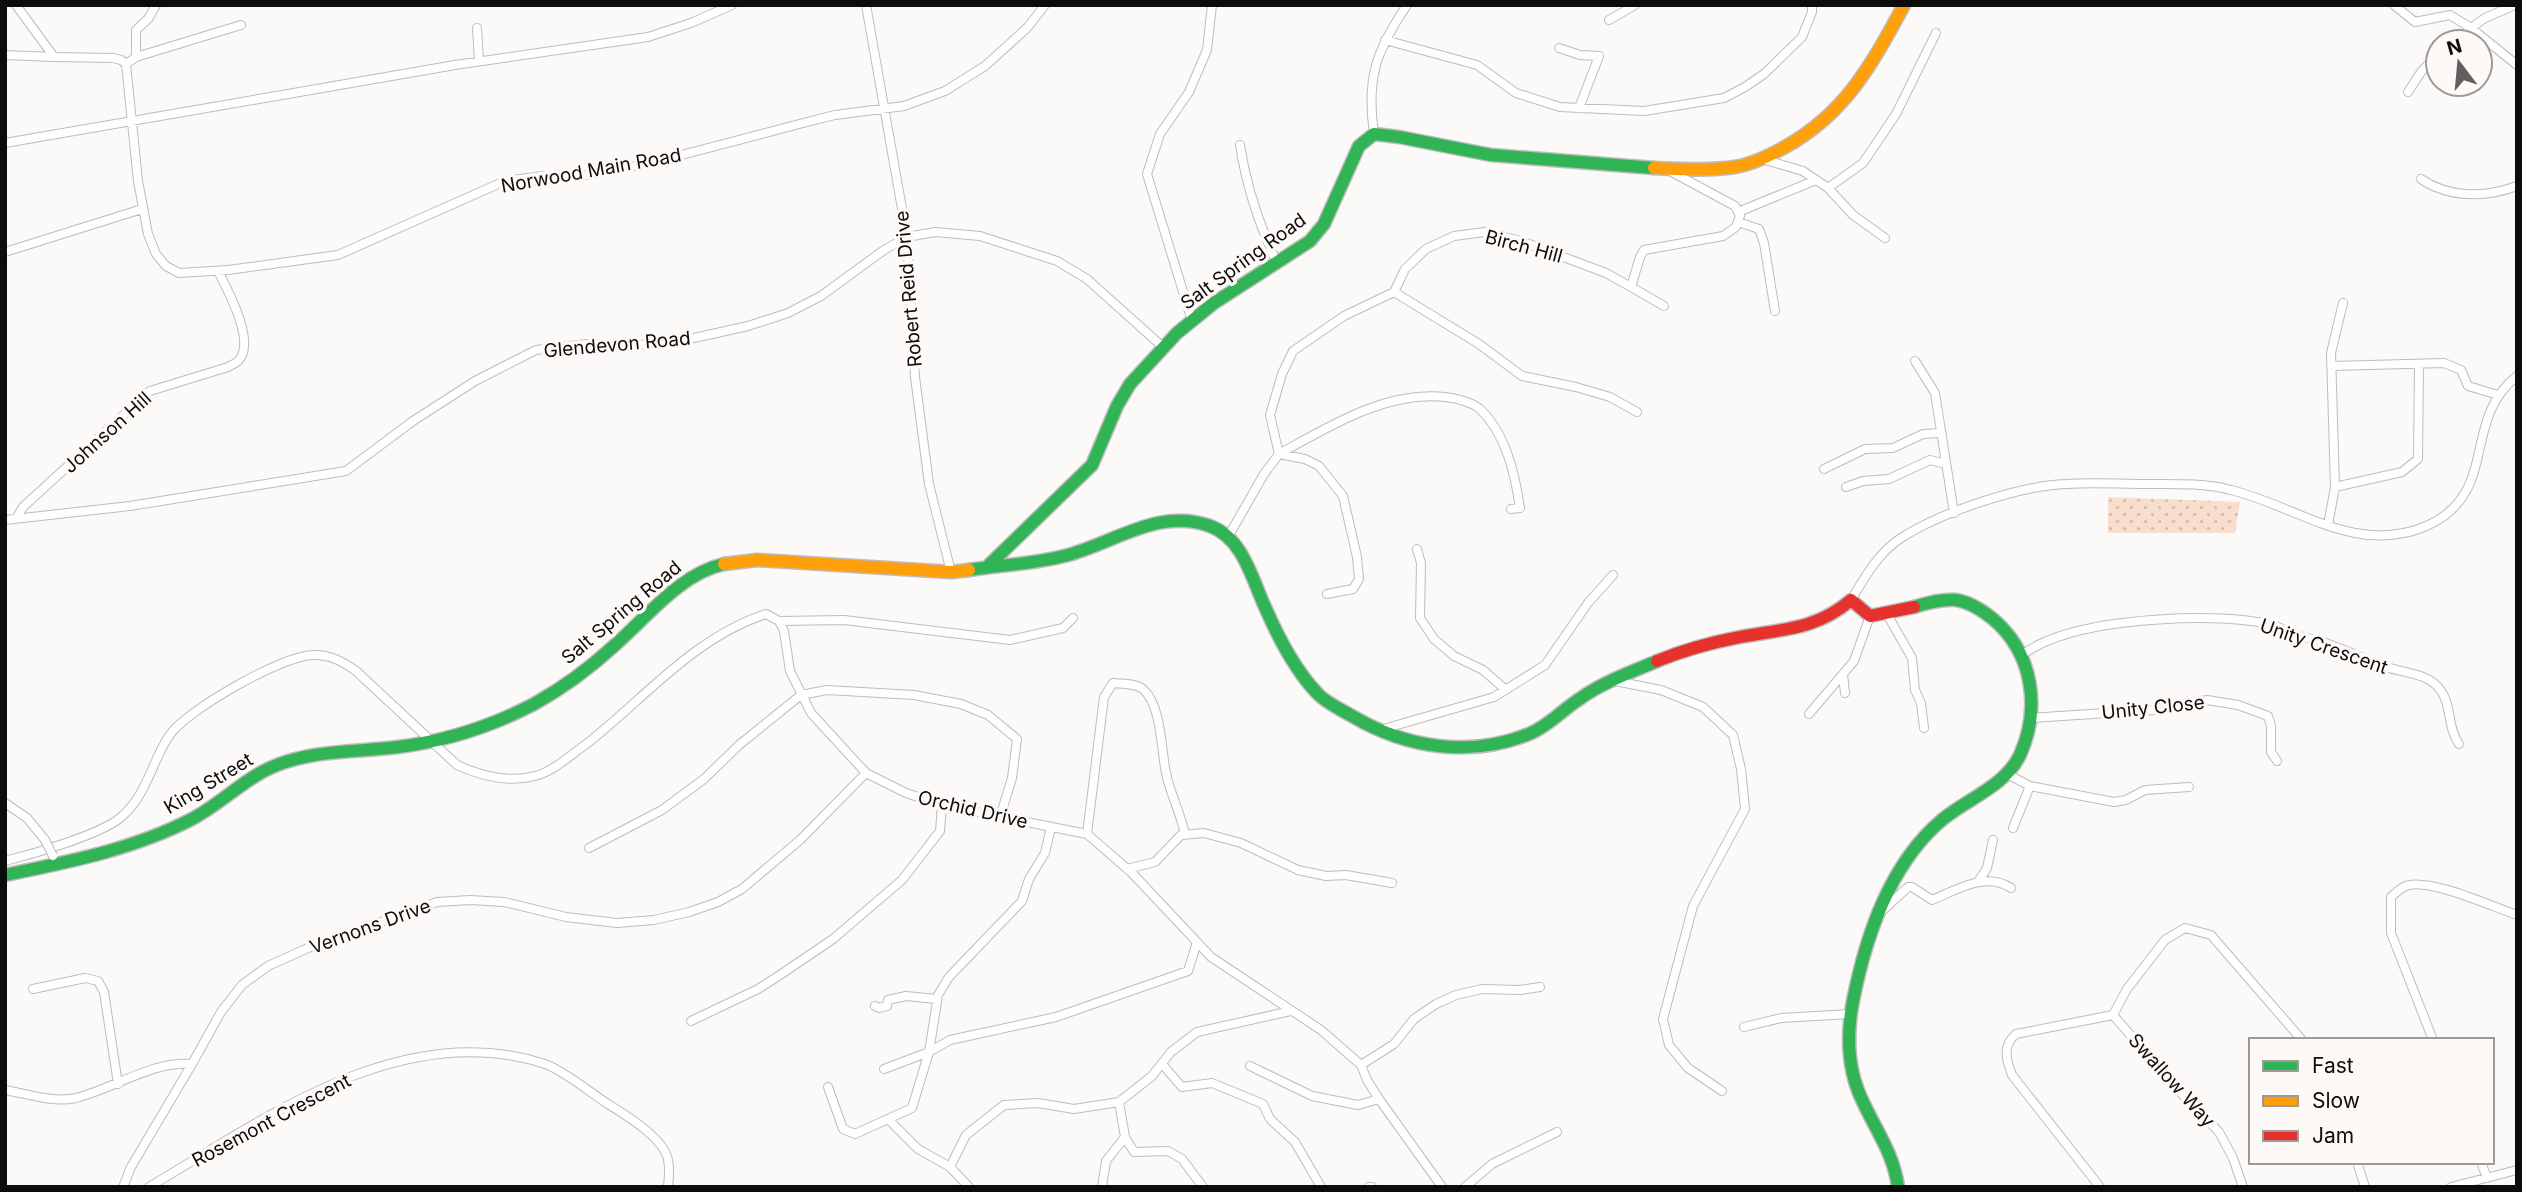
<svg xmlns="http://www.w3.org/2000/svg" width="2522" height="1192" viewBox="0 0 2522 1192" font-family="Inter,sans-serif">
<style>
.park{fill:url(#park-dots)}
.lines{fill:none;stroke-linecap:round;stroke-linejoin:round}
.street-casing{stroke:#bebcbc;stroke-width:10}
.fast-casing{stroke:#bebcbc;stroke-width:15}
.slow-casing{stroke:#bebcbc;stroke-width:15}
.jam-casing{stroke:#bebcbc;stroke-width:15}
.street{stroke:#fffefe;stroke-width:8}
.fast{stroke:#30b455;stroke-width:12}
.slow{stroke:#ff9f0a;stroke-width:12}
.jam{stroke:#e5322d;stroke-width:12}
.street-bridge-casing{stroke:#bebcbc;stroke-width:10;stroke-linecap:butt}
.street-bridge{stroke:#fffefe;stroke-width:8}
.labels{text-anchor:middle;stroke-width:7;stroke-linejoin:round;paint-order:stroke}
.street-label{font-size:19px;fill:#0d0c0c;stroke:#fdf9f7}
</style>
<defs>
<pattern id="park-dots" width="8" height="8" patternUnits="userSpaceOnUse" patternTransform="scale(1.75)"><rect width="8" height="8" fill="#f7decd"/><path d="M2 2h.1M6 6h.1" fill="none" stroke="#d3bdaf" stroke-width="1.8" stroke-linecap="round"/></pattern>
</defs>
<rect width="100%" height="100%" fill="#fcfaf8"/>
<path class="park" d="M2108,497L2240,502L2235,533H2108Z"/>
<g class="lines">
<defs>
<path id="street" d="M16,5L54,57L113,58L121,60L126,64L138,181L148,234L156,254L166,266L179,273L228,270L338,255L505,181L543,176L587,175L651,163L807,122L835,115L904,106L945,91L985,66L1027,28L1045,5
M866,5L907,237L915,377L929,484L951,572
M2394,5L2415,22L2450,15L2471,28L2517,65
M1609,20L1635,5
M477,28L479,61
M1385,40L1477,65L1516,93L1560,107L1644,111L1724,98L1745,87L1764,74L1802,37L1812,12V5
M2451,42L2485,18L2515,5
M1559,48L1580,55L1599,56L1579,108
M5,55L54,57
M136,57V30L148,19L156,5
M126,64L136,57L241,25
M2408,92L2421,72L2438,54
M1374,134C1366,78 1376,51 1407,5
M5,143L455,65L648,37L691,23L732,5
M1240,145C1246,185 1259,224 1276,261
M1762,159L1803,171L1828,188L1853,215L1885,238
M2421,179C2449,198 2485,198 2517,186
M1828,188L1863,163L1896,114L1936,33
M1738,212L1816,180
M1738,222L1759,229L1764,243L1775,311
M5,252L142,209
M1631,287L1664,306
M1394,292L1479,344L1522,376L1576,387L1610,397L1637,412
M1192,321L1147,174L1160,134L1189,92L1207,50L1212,5
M1915,361L1935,393L1954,513
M2331,366L2444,363L2461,370L2468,386L2498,395
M1824,469L1865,449L1893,448L1923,434L1941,433
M1846,487L1863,481L1889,479L1930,460L1946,464
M2335,487L2402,472L2418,459L2419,365
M17,517L23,507L150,391L228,367C231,365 235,364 238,361C257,343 227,289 218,271
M5,520L130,506L346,471L413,421L475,381L536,350L587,344L651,345L694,338L748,326L788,313L821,296L884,250L907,237L935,232L980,236L1057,261L1087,279L1164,348
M2328,525L2335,487L2331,353L2343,303
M1228,537L1264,474L1279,454L1270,415L1282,374L1293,351L1344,316L1394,292L1405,269L1426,249L1454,236L1485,232L1521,241L1606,273L1631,287L1640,257L1644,250L1723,236L1736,227L1740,216L1735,206L1670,171
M1417,549L1421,563L1420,618L1434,639L1454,656L1483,670L1506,690
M1327,594L1353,589L1359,579L1357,557L1343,496L1319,466L1305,459L1279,454C1330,426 1385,391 1445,397C1455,398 1472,402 1480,409C1506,434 1515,474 1520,508L1511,509
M1851,600C1865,577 1878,553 1901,538C1942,512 2018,486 2066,484C2093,482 2120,484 2146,484C2173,484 2205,483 2231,490C2297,506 2354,555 2424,527C2501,495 2460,421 2517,376
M1888,616L1912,658L1915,690L1921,703L1924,728
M779,621L844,620L1010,640L1063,628L1073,618
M2023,654C2031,649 2039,644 2047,641C2101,618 2216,612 2273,625C2280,627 2286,632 2292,634C2302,637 2313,639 2323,642C2343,649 2363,658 2383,666C2399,672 2425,673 2437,686C2453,702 2446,726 2459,744
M1843,674L1845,693
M1615,681L1661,690L1703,707L1733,735L1741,769L1745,809L1693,906L1663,1019L1669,1045L1688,1068L1722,1091
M1809,714L1854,661L1870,616
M2030,718L2154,710L2207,700L2238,705L2268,716L2271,726V752L2277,761
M1380,730L1494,697L1545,665L1588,603L1613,575
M2007,774L2030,786L2114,802L2126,800L2145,790L2189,787
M5,803L27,818L45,840
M2013,828L2030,786
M1087,834L1104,697L1113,683C1123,684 1137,683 1144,690C1162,708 1161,750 1166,773C1170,794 1181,813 1185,835
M589,848L662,810L704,779L739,745L801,695L827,690L914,695L961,704L988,715L1017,739L1012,778L1000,817
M5,861C33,854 99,835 120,818C147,796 151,763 169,736C186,710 282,656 312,655C329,654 342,661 356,671L457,765C481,776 508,783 535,776C554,771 569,756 585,745C643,700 694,637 766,614L779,621L784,631L790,671L811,713L866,773L906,793L942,805L1087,834L1132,873L1211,957L1321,1030L1361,1065L1367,1080L1379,1099L1442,1187
M1127,869L1155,862L1181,835L1204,833L1241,843L1298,870L1326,876L1346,875L1392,883
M1978,882L1987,868L1993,840
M1882,911L1908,887H1912L1932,900C1956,890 1986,871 2011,888
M33,989L85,978L98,981L104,992L118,1084
M875,1006L879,1008L887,1006L888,1000L906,996L937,999
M2113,1015L2181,1093L2219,1132L2233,1158L2243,1187
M691,1021L758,989L780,975L833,939L902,880L940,831L942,805
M1744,1027L1781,1018L1850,1014
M2433,1040L2391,933V897C2396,893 2402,886 2409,885C2434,880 2491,906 2517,915
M1162,1064L1182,1087L1212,1083L1263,1104L1270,1119L1295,1142L1321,1187
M1361,1065L1394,1044L1414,1019L1436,1004L1456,995L1482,989L1520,990L1540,987
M1250,1066L1312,1096L1358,1105L1379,1099
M884,1069L929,1052L938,995L949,977L1022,901L1029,879L1045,853L1051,827
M828,1087L843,1129L855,1134L912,1108L929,1052L950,1040L1056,1017L1188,971L1197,942
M5,1090C28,1094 53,1103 76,1098C113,1089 154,1060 192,1064L221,1012L242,985L268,966L308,948L437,902L470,900L504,902L566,917L617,923L654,920L689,912L718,902L742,889L800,840L866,773
M1119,1102L1125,1137L1134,1152L1168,1151L1182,1159L1203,1187
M888,1119L918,1149L950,1167L969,1187
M2357,1162L2365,1187
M2481,1162L2487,1178
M950,1167L966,1135L1004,1105L1038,1103L1074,1109L1119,1102L1152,1076L1171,1052L1197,1032L1291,1011
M123,1187L131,1167L192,1064
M149,1187C266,1118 403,1017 545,1064C563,1070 591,1093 608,1104C627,1116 664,1138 668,1160C670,1169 669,1178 668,1187
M1102,1187L1106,1161L1125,1137
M1369,1187H1372
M1465,1187L1492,1164L1557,1132
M2100,1187L2012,1075C2006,1059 2002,1046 2016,1034L2113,1015L2127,989L2165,940L2185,928L2211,935L2302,1040
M2451,1187L2517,1170"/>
<path id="fast" d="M989,565L1092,465L1117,406L1130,384L1177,333L1214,303L1310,241L1324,224L1359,146L1374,134L1399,137L1491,155L1654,168
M969,570C1000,565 1034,564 1064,556C1113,544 1158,507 1210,526C1243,538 1252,579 1265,607C1278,637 1294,669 1317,693C1326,703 1340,709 1352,716C1406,748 1470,758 1529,734C1549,726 1563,709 1581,698C1603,682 1632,672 1657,661
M5,875C69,862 134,849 192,819C222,803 246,777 277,765C315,750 358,752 398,747C445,741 492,726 534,704C563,688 590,668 615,645C648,616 680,574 724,564
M1898,1187C1894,1155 1877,1132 1864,1104C1847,1071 1846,1037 1853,1001C1866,935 1890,863 1943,819C1969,798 2005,786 2020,755C2041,708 2033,653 1993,619C1983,611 1970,602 1956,600C1942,599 1927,603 1914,607"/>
<path id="slow" d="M1654,168C1680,169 1709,171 1735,167C1753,164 1769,156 1785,147C1846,113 1872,64 1904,5
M724,564L757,560L951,572L969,570"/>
<path id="jam" d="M1657,661C1682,651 1709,643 1735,638C1779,629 1815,631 1851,600L1870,616L1914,607"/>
</defs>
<use href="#street" class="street-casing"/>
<use href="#fast" class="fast-casing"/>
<use href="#slow" class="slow-casing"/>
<use href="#jam" class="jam-casing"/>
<use href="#street" class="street"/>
<use href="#fast" class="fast"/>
<use href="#slow" class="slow"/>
<use href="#jam" class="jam"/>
<defs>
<path id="street-bridge" d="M45,840L53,856"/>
</defs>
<use href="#street-bridge" class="street-bridge-casing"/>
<use href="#street-bridge" class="street-bridge"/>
</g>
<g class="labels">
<g class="street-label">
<text transform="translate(591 170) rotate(-10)" y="7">Norwood Main Road</text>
<text transform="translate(1524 246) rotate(15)" y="7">Birch Hill</text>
<text transform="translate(1243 261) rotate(-36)" y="7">Salt Spring Road</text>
<text transform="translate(908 289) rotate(-95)" y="7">Robert Reid Drive</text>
<text transform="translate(617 344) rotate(-5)" y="7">Glendevon Road</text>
<text transform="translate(107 432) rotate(-42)" y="7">Johnson Hill</text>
<text transform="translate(621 612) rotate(-40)" y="7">Salt Spring Road</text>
<text transform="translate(2324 646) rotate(19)" y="7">Unity Crescent</text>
<text transform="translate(2153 707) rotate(-6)" y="7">Unity Close</text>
<text transform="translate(208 783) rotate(-31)" y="7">King Street</text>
<text transform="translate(973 809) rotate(13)" y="7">Orchid Drive</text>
<text transform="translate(370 926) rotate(-20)" y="7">Vernons Drive</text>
<text transform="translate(2172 1080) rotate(48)" y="7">Swallow Way</text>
<text transform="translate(271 1120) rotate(-28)" y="7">Rosemont Crescent</text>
</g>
</g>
<rect width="2522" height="1192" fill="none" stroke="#0d0c0c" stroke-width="14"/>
<rect x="2249" y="1038" width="245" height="126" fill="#fdf9f7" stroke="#9d9a99" stroke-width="2"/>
<rect x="2263" y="1061" width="35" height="10" fill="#30b455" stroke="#9d9a99" stroke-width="2"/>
<text x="2312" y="1073" font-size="21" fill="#0d0c0c">Fast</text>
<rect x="2263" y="1096" width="35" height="10" fill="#ff9f0a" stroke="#9d9a99" stroke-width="2"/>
<text x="2312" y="1108" font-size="21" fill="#0d0c0c">Slow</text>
<rect x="2263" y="1131" width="35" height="10" fill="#e5322d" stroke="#9d9a99" stroke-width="2"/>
<text x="2312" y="1143" font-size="21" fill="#0d0c0c">Jam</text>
<g transform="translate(2459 63) rotate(344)"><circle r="33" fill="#fdf9f7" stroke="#9d9a99" stroke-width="2"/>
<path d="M0-5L12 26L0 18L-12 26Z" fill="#615f5f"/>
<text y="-10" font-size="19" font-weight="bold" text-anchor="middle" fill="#0d0c0c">N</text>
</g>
</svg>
